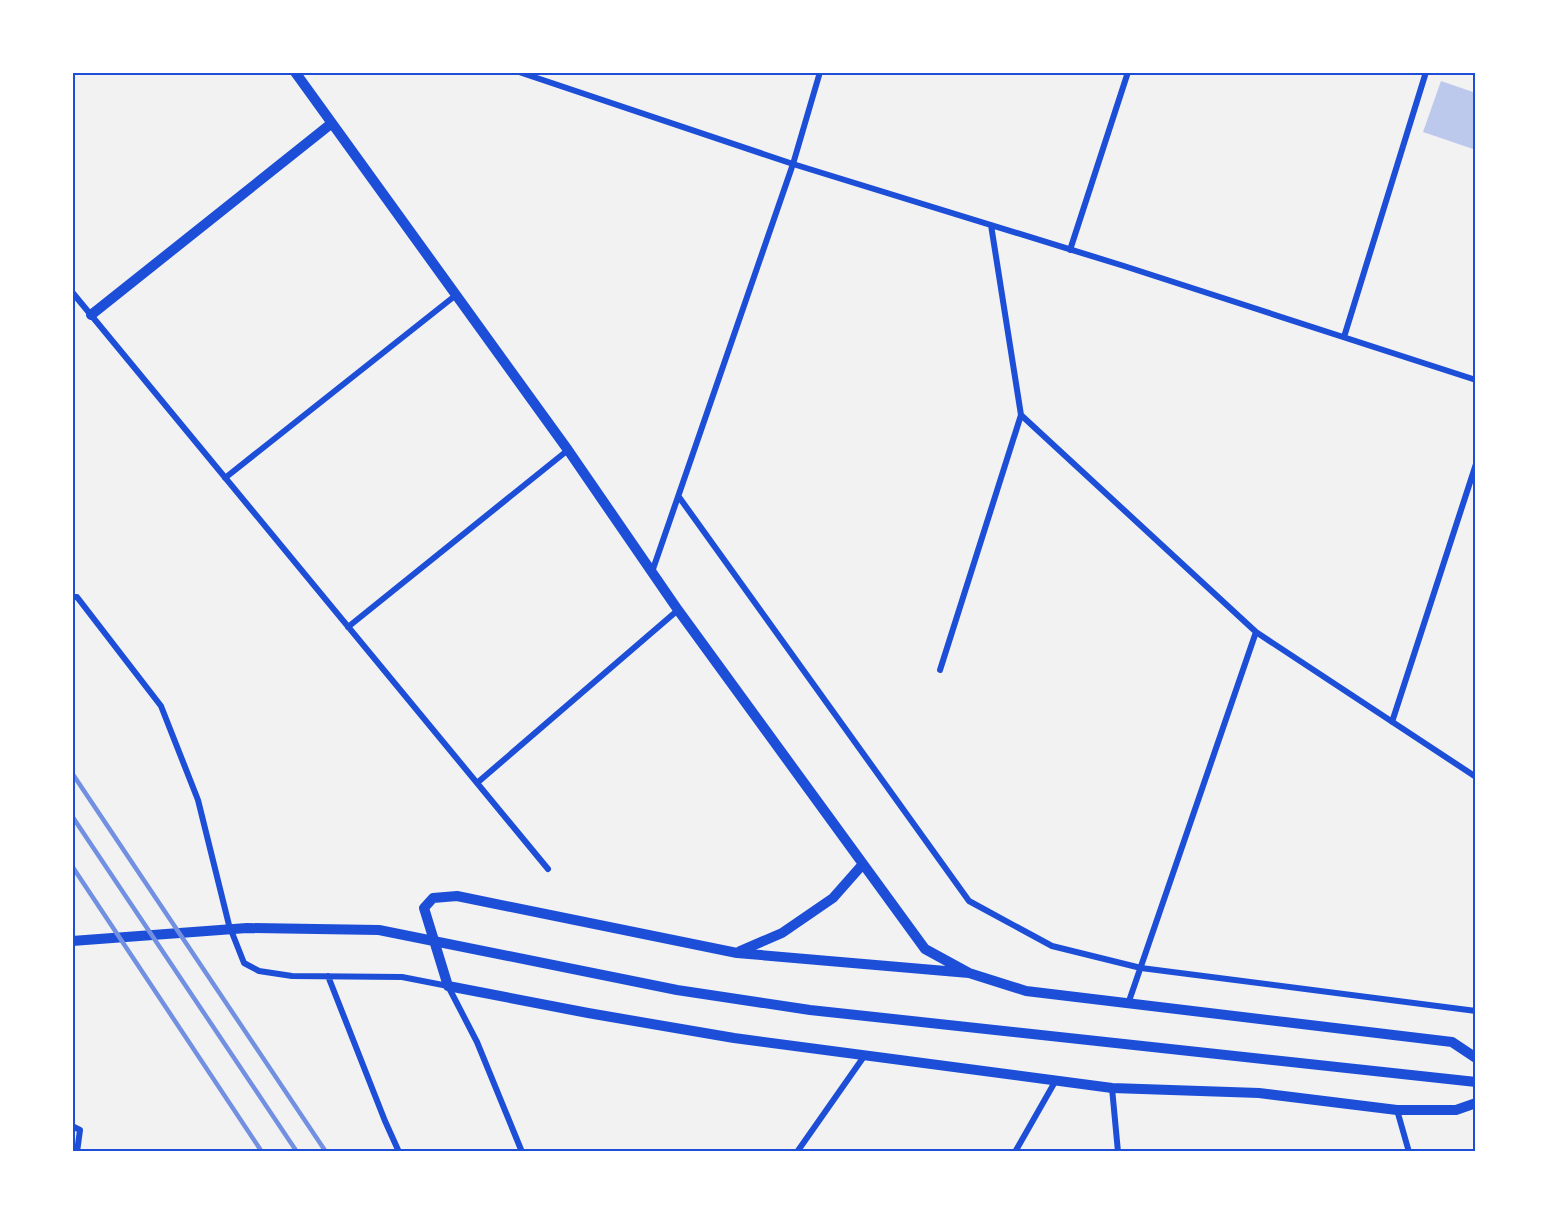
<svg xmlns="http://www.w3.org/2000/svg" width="1548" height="1224" viewBox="0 0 1548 1224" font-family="Raleway,sans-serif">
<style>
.building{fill:#bdc9ec}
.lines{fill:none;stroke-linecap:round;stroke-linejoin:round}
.minor{stroke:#1d4ed8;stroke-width:6}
.tertiary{stroke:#1d4ed8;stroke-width:10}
.rail{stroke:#7290e2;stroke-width:4.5}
.neatline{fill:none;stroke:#1d4ed8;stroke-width:2}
</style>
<rect width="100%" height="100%" fill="#f2f2f2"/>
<path class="building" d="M1441,81L1476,93V150L1423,132Z"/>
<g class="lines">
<path class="minor" d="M519,72L793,164L652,572
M820,72L793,164L1124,266L1476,380
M991,225L1021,415L1256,632
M1070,250L1128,72
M72,292L548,869
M1344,337L1426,72
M225,478L456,295
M679,497L969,901L1052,946L1141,968L1476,1011
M72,597H77L161,706L198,800L229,925L244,963L259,971L292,976L402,977L448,986L477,1042L522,1152
M348,627L568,450
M940,670L1021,415
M1392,722L1476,464
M477,783L678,610
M328,976L385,1121L399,1152
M1128,1004L1256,632L1476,777
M1112,1088L1118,1152
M1397,1110L1409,1152
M72,1126L80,1130L77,1152
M797,1152L865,1055
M1015,1152L1056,1080"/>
<path class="tertiary" d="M295,72L568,450L678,610L925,949L969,973L1026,991L1452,1042L1476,1058
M91,315L332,123
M72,941L247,928L379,930L677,990L810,1010L1476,1082
M740,951L782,933L833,898L863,864
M969,973L737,953L457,896L433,898L424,908L448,986L588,1013L734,1038L1112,1088L1259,1093L1397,1110H1456L1476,1103"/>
<path class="rail" d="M72,773L326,1152
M72,816L297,1152
M72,866L262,1152"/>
</g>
<rect width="1548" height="1224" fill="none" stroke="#ffffff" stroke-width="147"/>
<rect x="74" y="74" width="1400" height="1076" class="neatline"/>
</svg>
